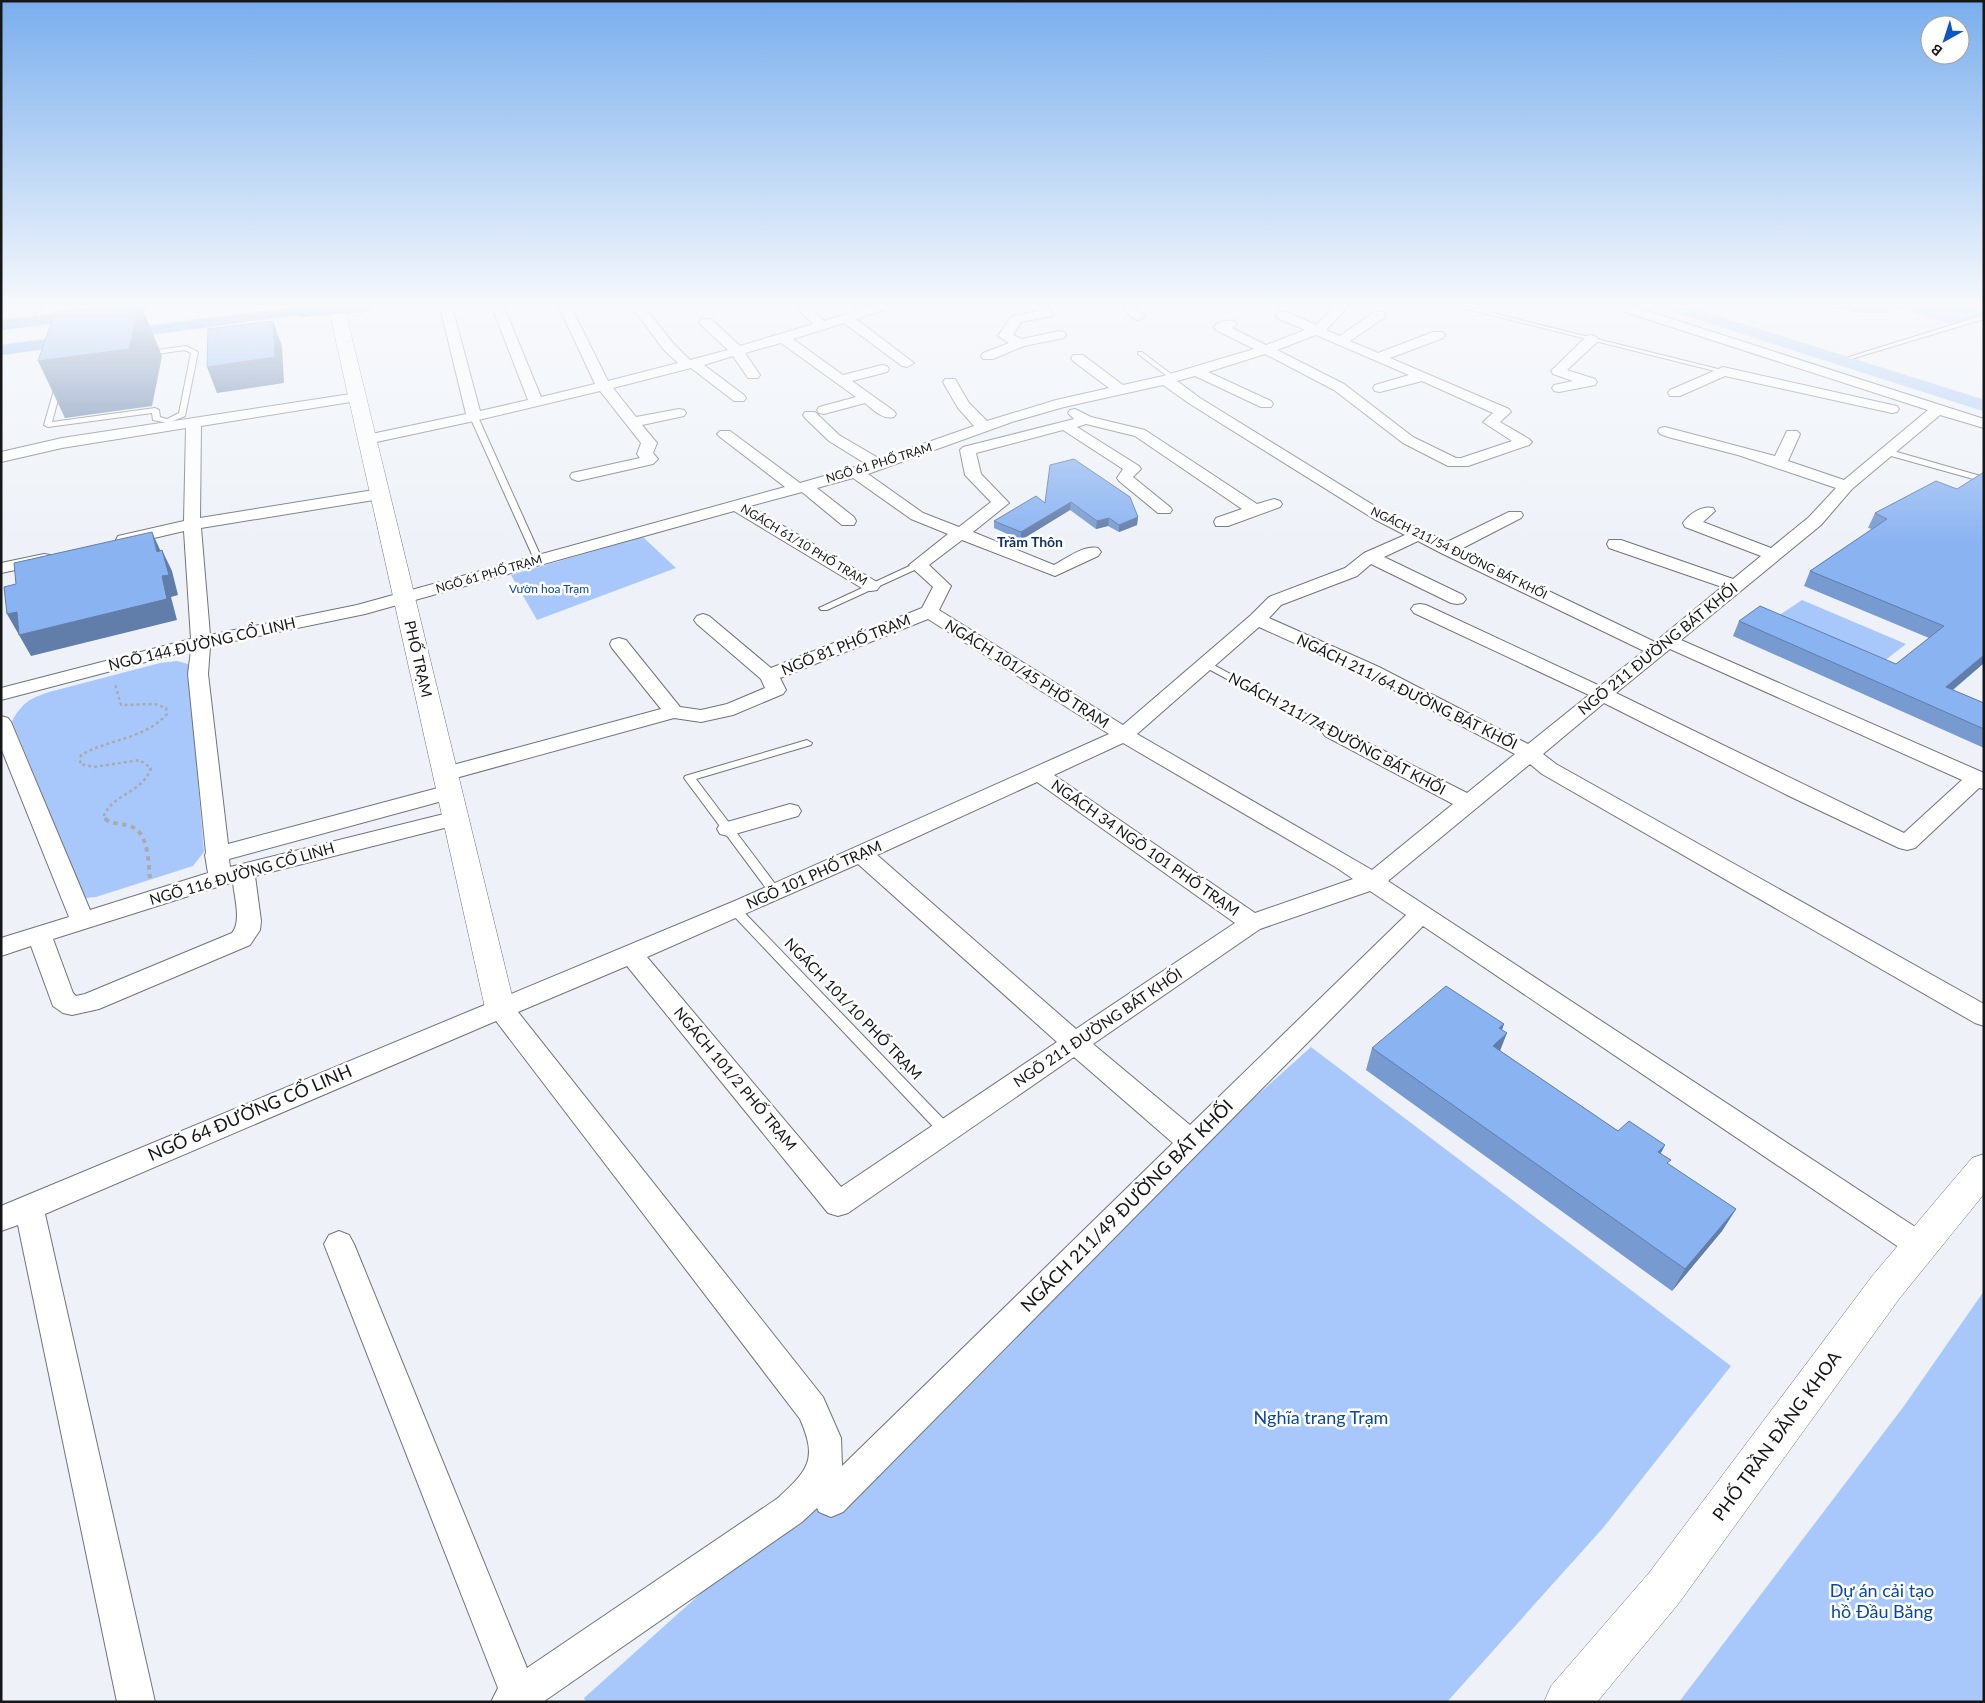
<svg xmlns="http://www.w3.org/2000/svg" width="1985" height="1703" viewBox="0 0 1985 1703" font-family="Lato,sans-serif">
<style>
.green{fill:#a8c8fb}
.water{fill:#74a6f5}
.lines{fill:none;stroke-linecap:round;stroke-linejoin:round}
.lane-casing{stroke:#707379;stroke-width:2}
.street-casing{stroke:#707379;stroke-width:2}
.secondary-casing{stroke:#707379;stroke-width:1}
.primary-casing{stroke:#d0d0d1;stroke-width:1}
.highway-casing{stroke:#d0d0d1;stroke-width:1}
.path-far1{stroke:#a7aaaf;stroke-width:2.5;stroke-dasharray:3 3;stroke-linecap:butt}
.path{stroke:#a7aaaf;stroke-width:4;stroke-dasharray:4.5 4.5;stroke-linecap:butt}
.lane{fill:#fff;fill-rule:evenodd}
.street{fill:#fff;fill-rule:evenodd}
.secondary{fill:#fff;fill-rule:evenodd}
.primary{fill:#adcaf5;fill-rule:evenodd}
.highway{fill:#77a6ef;fill-rule:evenodd}
.wall{fill:#779ad0}
.shaded-wall{fill:#617da9}
.building{fill:#8ab3f2;stroke:#617da9}
.labels{text-anchor:middle;stroke-width:5;stroke-linejoin:round;paint-order:stroke}
.far-street-label{font-size:12px;fill:#151618;stroke:#fff}
.far-park-label{font-size:12px;fill:#0a49a3;stroke:#fff}
.far-neighbourhood-label{font-size:14px;font-weight:bold;fill:#103166;stroke:#fff}
.street-label{font-size:15px;fill:#151618;stroke:#fff}
.near-street-label{font-size:18px;fill:#151618;stroke:#fff}
.near-park-label{font-size:18px;fill:#0a49a3;stroke:#fff}
</style>
<rect width="100%" height="100%" fill="#eef2f8"/>
<path class="green" d="M1895,307H1984V317L1955,325Z
M643,537L676,568L537,620L511,575Z
M1802,600L1906,644L1874,669L1769,622Z
M177,661L188,664L204,852L193,866L96,897L85,898L12,721C23,702 29,699 49,692L160,663Z
M1311,1047L1731,1366L1603,1528L1447,1702H586L584,1698Z
M1984,1291V1702H1679L1904,1406Z"/>
<path class="water" d="M1825,307H1886L1891,310L1889,313H1863Z"/>
<g class="lines">
<defs>
<path id="lane" d="M1459,307H1468L1726,371L1723,373Z
M1984,315V319L1841,362L1836,361Z
M186,346L198,352L185,416L168,423L153,420L152,413L48,427L44,425L60,369L66,363ZM185,350L191,353L179,413L167,419L160,417L159,410L155,408L52,422L66,370L70,366Z
M1138,352H1142L1175,377V379H1171L1138,354Z
M471,415L478,417L542,559L541,561H535L534,559L470,417Z
M1884,450H1890L1984,477V482L1884,454Z
M918,562L922,565L921,567L827,610H821L819,608Z
M1206,661L1336,730L1337,732L1332,735L1328,734L1203,666L1201,664Z
M807,740L812,743L811,745L696,779L779,889L781,892L779,895H771L684,778L685,776Z
M735,906L739,907L952,1128L954,1132L952,1136L947,1138L942,1136L731,913L729,910L731,907Z"/>
<path id="street" d="M44,307H57L40,323H30L29,320Z
M355,307H371L365,311L356,310Z
M440,307H452L480,411L528,400L492,307H504L541,397L595,384L559,307H571L608,381L678,363L663,349L632,307H644L673,343L690,360L728,350L701,325L699,322L701,319H711L740,346L813,324L796,307H809L824,321L868,307H885L884,310L856,319L914,363L907,367L902,366L844,323L793,339L843,375L882,365L887,366L889,369L887,372L852,381L894,411L896,414L894,417C883,420 873,410 865,403L824,414L819,413L817,410L819,407L856,397L781,343L745,353L760,375L758,378H748L733,356L704,365L744,395L746,398L744,401H734L691,368L613,388L636,417L679,409L684,410L686,413L684,416L642,425L657,443L653,453L658,459L653,464L578,481L572,479L570,476L572,473L640,458L637,454L641,443L600,391L474,421L367,444L362,442L359,439L362,436L466,414Z
M1034,307H1047L1053,313L1052,316L1021,322L1013,335L1022,339L1059,331L1064,332L1066,335L1064,338L1024,346L993,359H983L981,356L983,353L1009,343L998,336L1012,316L1037,311Z
M1122,307H1135L1145,316L1139,320L1134,319Z
M1335,307H1348L1326,330L1340,336L1374,312H1384L1385,315L1384,318L1350,341L1378,353L1433,332H1443L1445,335L1443,338L1390,358L1509,409L1511,412L1500,422L1529,439L1532,442L1529,445L1468,466H1448L1403,443L1334,390L1265,354L1208,372L1271,401L1273,404L1271,407H1261L1195,376L1177,381L1200,398L1386,513L1447,542L1509,512H1521L1523,515L1521,518L1461,549L1655,642L1722,587L1609,548L1607,544L1609,540H1621L1733,579L1761,556L1685,527L1683,523C1689,514 1702,505 1713,508L1715,511L1703,522L1771,548L1809,517L1836,488L1738,455L1668,437L1660,434L1658,431L1660,428L1665,427L1775,456L1787,431H1797L1800,434L1788,461L1844,480L1928,410L1619,310L1618,307H1635L1984,419V428L1940,415L1852,489L1821,525L1681,640L1984,773V789L1979,788L1915,848L1907,850L1899,848L1789,796L1604,703L1543,754L1556,764L1984,1004V1026L1975,1023L1542,774L1530,764L1388,881L1929,1236L1934,1245L1929,1254L1919,1258L1909,1254L1423,926L843,1512L831,1517L819,1512L817,1508L802,1522L543,1702H491L498,1688L324,1244L329,1235L339,1231L349,1235L354,1244L527,1668L778,1498C808,1470 818,1460 800,1419L496,1021L45,1214L155,1702H117L18,1225L1,1231V1206L737,900L1109,734L928,619L780,678L786,690L783,694L733,715L701,722L674,718L445,781L438,779L434,774L438,769L661,709L612,648L610,644L612,640L619,638L626,640L680,707L701,710L727,704L765,688L761,679L697,624L694,620L697,616L703,614L709,616L771,668L922,608L933,587L909,565L948,534L911,519L853,478L817,488L854,517L856,521L854,525H842L802,492L750,506L877,582L880,586L877,590L871,591L865,590L734,511L365,614L210,646L208,674L228,844L449,785L457,787L460,792L457,797L229,859L230,867L456,811L464,813L467,818L464,823L255,876L261,921L260,930L250,945L99,1009L72,1015L63,1013L53,1006L31,946L1,956V938L69,917L1,748V716L8,718L11,722L90,910L208,873L205,855L206,853L188,674L191,650L1,700V688L191,639L184,531L124,545L118,544L116,540L118,536L184,521L186,428L62,448L1,462V452L62,438L357,393L362,394L364,397L362,400L357,401L201,426L200,518L380,489L386,491L388,494L386,497L380,499L201,528L210,635L357,605L785,487L720,437L717,434L720,431H730L800,483L866,464L829,441L805,418L803,415L805,412H815L839,435L880,459L974,426L958,408L943,382L945,379H955L969,403L987,421L1056,400L1109,388L1073,361L1071,358L1073,355H1083L1123,385L1163,376L1254,349L1216,330L1214,327C1218,321 1228,320 1235,321L1237,324L1232,328L1266,345L1305,330L1277,318L1276,315L1277,312H1287L1316,325ZM1316,335L1409,375L1375,385L1373,388L1375,391L1380,392L1422,381L1493,413L1483,422L1512,441L1461,458H1456L1413,437L1344,384L1277,350ZM1163,385L1190,404L1374,519L1405,535L1364,553L1345,568L1269,597L1251,615L1123,725L939,610L951,586L929,565L962,540L1055,576L1098,556L1101,552L1098,548C1084,545 1067,558 1054,565L973,532L1009,503L981,474L976,453L1063,430L1123,469L1117,478L1119,481L1158,513H1170L1172,510L1170,507L1133,477L1141,469L1139,466L1077,427L1086,424L1135,436L1242,509L1216,518L1214,522L1216,526H1228L1280,507L1282,504L1280,501L1274,499L1257,504L1145,430L1091,417L1075,409L1070,410L1068,413L1074,419L963,447L960,450L965,475L991,502L959,527L923,513L868,474L1012,422L1064,407ZM1418,541L1441,553L1644,651L1600,686L1426,605L1420,604L1414,605L1411,609L1414,613L1589,695L1528,744L1379,667L1269,618L1281,605L1357,576L1371,564L1451,603L1457,604L1463,603L1466,599L1463,595L1384,557ZM1259,627L1365,675L1515,754L1467,793L1339,728L1332,726L1325,728L1322,732L1325,736L1453,804L1372,870L1137,734ZM1670,649L1962,780L1904,833L1616,693ZM1123,743L1337,868L1353,879L1255,913L1054,775ZM1037,782L1235,923L1076,1029L877,855ZM858,864L1057,1042L841,1187L647,957ZM233,882C234,896 242,921 232,933L85,994L76,996L73,993L53,939ZM1370,891L1406,915L1190,1125L1093,1044L1260,929ZM627,966L828,1213L838,1216L848,1213L1074,1057L1173,1143L842,1466L841,1438L823,1397L518,1012Z
M1592,335L1599,339L1597,342L1567,370L1595,379L1597,382L1595,385L1590,386L1559,392L1554,391L1552,388L1554,385L1573,381L1553,374L1551,371L1587,336Z
M1723,367L1892,405L1897,406L1899,409L1897,412L1892,413L1725,376L1680,396H1670L1668,393L1670,390Z
M44,554L50,555L53,559L50,563L1,573V563Z
M790,804L798,806L801,811L798,816L728,836L720,834L717,829L720,824Z"/>
<path id="secondary" d="M331,307H343L345,310L515,1008L511,1016L500,1020L489,1016L485,1008L329,310Z
M1984,1154V1194L1899,1299L1679,1603L1597,1702H1544L1551,1686L1649,1573L1873,1275L1972,1158Z"/>
<path id="primary" d="M1666,307H1688L1984,400V411L1668,310Z"/>
<path id="highway" d="M109,307H150L148,310L142,312L1,330V320Z
M294,307H372L370,310L364,312L302,317L297,315L1,355V345Z"/>
</defs>
<use href="#lane" class="lane-casing"/>
<use href="#street" class="street-casing"/>
<use href="#secondary" class="secondary-casing"/>
<use href="#primary" class="primary-casing"/>
<use href="#highway" class="highway-casing"/>
<path class="path-far1" d="M107,820L103,817C113,793 143,793 151,768L140,760L94,767L80,764L81,755C109,739 145,739 167,714L166,708L155,704L121,705L115,684"/>
<path class="path" d="M105,819C114,825 123,823 132,827C149,834 148,862 150,878"/>
<use href="#lane" class="lane"/>
<use href="#street" class="street"/>
<use href="#secondary" class="secondary"/>
<use href="#primary" class="primary"/>
<use href="#highway" class="highway"/>
</g>
<path class="wall" d="M1050,465L1138,517L1137,525L1119,532L1108,526L1096,529L1070,510L1021,540L994,528V521L1045,503Z
M1936,481L1984,663L1953,690L1984,703V748L1733,636L1739,621L1896,664L1929,638L1804,586L1810,571L1872,529L1868,528L1875,513Z
M1504,1024L1502,1030L1500,1051L1618,1131L1665,1145L1661,1153L1668,1164L1736,1209L1722,1231L1672,1291L1366,1070L1372,1048Z"/>
<path class="shaded-wall" d="M139,307H142L162,356L152,406L65,418L38,361Z
M273,321L282,346L284,383L217,393L207,367Z
M1071,502L1070,510L1021,540V532Z
M1138,517L1137,525L1119,532V525Z
M1109,518L1108,526L1096,529L1097,521Z
M152,532L161,552H157Z
M162,550L172,571L178,595L171,597L177,620L31,656L7,614L162,576Z
M1984,655V663L1938,702L1946,687Z
M1504,1024L1497,1042L1507,1033L1498,1056L1484,1069L1499,1028Z
M1665,1145L1653,1167L1658,1152Z
M1736,1209L1722,1231L1672,1291L1685,1269Z"/>
<path class="building" d="M101,307H139L129,349L38,361L55,312Z
M273,321L275,357L207,367L208,329Z
M1074,459L1130,497L1138,517L1119,525L1109,518L1097,521L1071,502L1021,532L994,521L1036,496L1045,503L1050,465Z
M1984,472V655L1946,687L1984,703V729L1739,621L1760,606L1896,664L1944,626L1810,571L1887,519L1875,513L1936,481L1957,489Z
M152,532L157,552L162,550L169,575L162,576L167,599L19,635L17,612L7,614L4,587L16,584L14,563Z
M1446,986L1504,1024L1499,1028L1507,1033L1493,1046L1618,1131L1629,1121L1665,1145L1658,1152L1671,1160L1667,1163L1736,1209L1685,1269L1372,1048Z"/>
<linearGradient id="sky" x2="0" y2="1"><stop stop-color="#79aeed"/><stop offset="0.56" stop-color="#f7f9fc"/><stop offset="1" stop-color="#f7f9fc" stop-opacity="0"/></linearGradient>
<rect width="1985" height="545" fill="url(#sky)"/>
<g class="labels">
<g class="far-street-label">
<text transform="translate(879 463) rotate(-17)" y="4">NGÕ 61 PHỐ TRẠM</text>
<text transform="translate(804 545) rotate(31)" y="4">NGÁCH 61/10 PHỐ TRẠM</text>
<text transform="translate(1459 553) rotate(26)" y="4">NGÁCH 211/54 ĐƯỜNG BÁT KHỐI</text>
<text transform="translate(489 574) rotate(-16)" y="4">NGÕ 61 PHỐ TRẠM</text>
</g>
<g class="far-park-label">
<text x="549" y="593">Vườn hoa Trạm</text>
</g>
<g class="far-neighbourhood-label">
<text x="1030" y="547">Trầm Thôn</text>
</g>
<g class="street-label">
<text transform="translate(202 644) rotate(-13)" y="5">NGÕ 144 ĐƯỜNG CỔ LINH</text>
<text transform="translate(846 645) rotate(-22)" y="5">NGÕ 81 PHỐ TRẠM</text>
<text transform="translate(1658 649) rotate(-39)" y="5">NGÕ 211 ĐƯỜNG BÁT KHỐI</text>
<text transform="translate(418 659) rotate(77)" y="5">PHỐ TRẠM</text>
<text transform="translate(1027 674) rotate(32)" y="5">NGÁCH 101/45 PHỐ TRẠM</text>
<text transform="translate(1407 692) rotate(26)" y="5">NGÁCH 211/64 ĐƯỜNG BÁT KHỐI</text>
<text transform="translate(1337 734) rotate(28)" y="5">NGÁCH 211/74 ĐƯỜNG BÁT KHỐI</text>
<text transform="translate(1145 848) rotate(35)" y="5">NGÁCH 34 NGÕ 101 PHỐ TRẠM</text>
<text transform="translate(242 874) rotate(-16)" y="5">NGÕ 116 ĐƯỜNG CỔ LINH</text>
<text transform="translate(814 875) rotate(-24)" y="5">NGÕ 101 PHỐ TRẠM</text>
<text transform="translate(853 1009) rotate(46)" y="5">NGÁCH 101/10 PHỐ TRẠM</text>
<text transform="translate(1098 1028) rotate(-34)" y="5">NGÕ 211 ĐƯỜNG BÁT KHỐI</text>
<text transform="translate(735 1079) rotate(50)" y="5">NGÁCH 101/2 PHỐ TRẠM</text>
</g>
<g class="near-street-label">
<text transform="translate(250 1113) rotate(-23)" y="6">NGÕ 64 ĐƯỜNG CỔ LINH</text>
<text transform="translate(1127 1206) rotate(-45)" y="6">NGÁCH 211/49 ĐƯỜNG BÁT KHỐI</text>
<text transform="translate(1777 1436) rotate(-54)" y="6">PHỐ TRẦN ĐĂNG KHOA</text>
</g>
<g class="near-park-label">
<text x="1321" y="1424">Nghĩa trang Trạm</text>
<text x="1882" y="1597">Dự án cải tạo<tspan x="1882" dy="21">hồ Đầu Băng</tspan></text>
</g>
</g>
<rect width="1985" height="1703" fill="none" stroke="#151618" stroke-width="5"/>
<g transform="translate(1945 40) rotate(219)"><circle r="24" fill="#ffffff" stroke="#a1a2a3"/>
<path d="M0-4L9 19L0 12L-9 19Z" fill="#0c57c2"/>
<text y="-8" font-size="14" font-weight="bold" text-anchor="middle" fill="#151618">B</text>
</g>
</svg>
